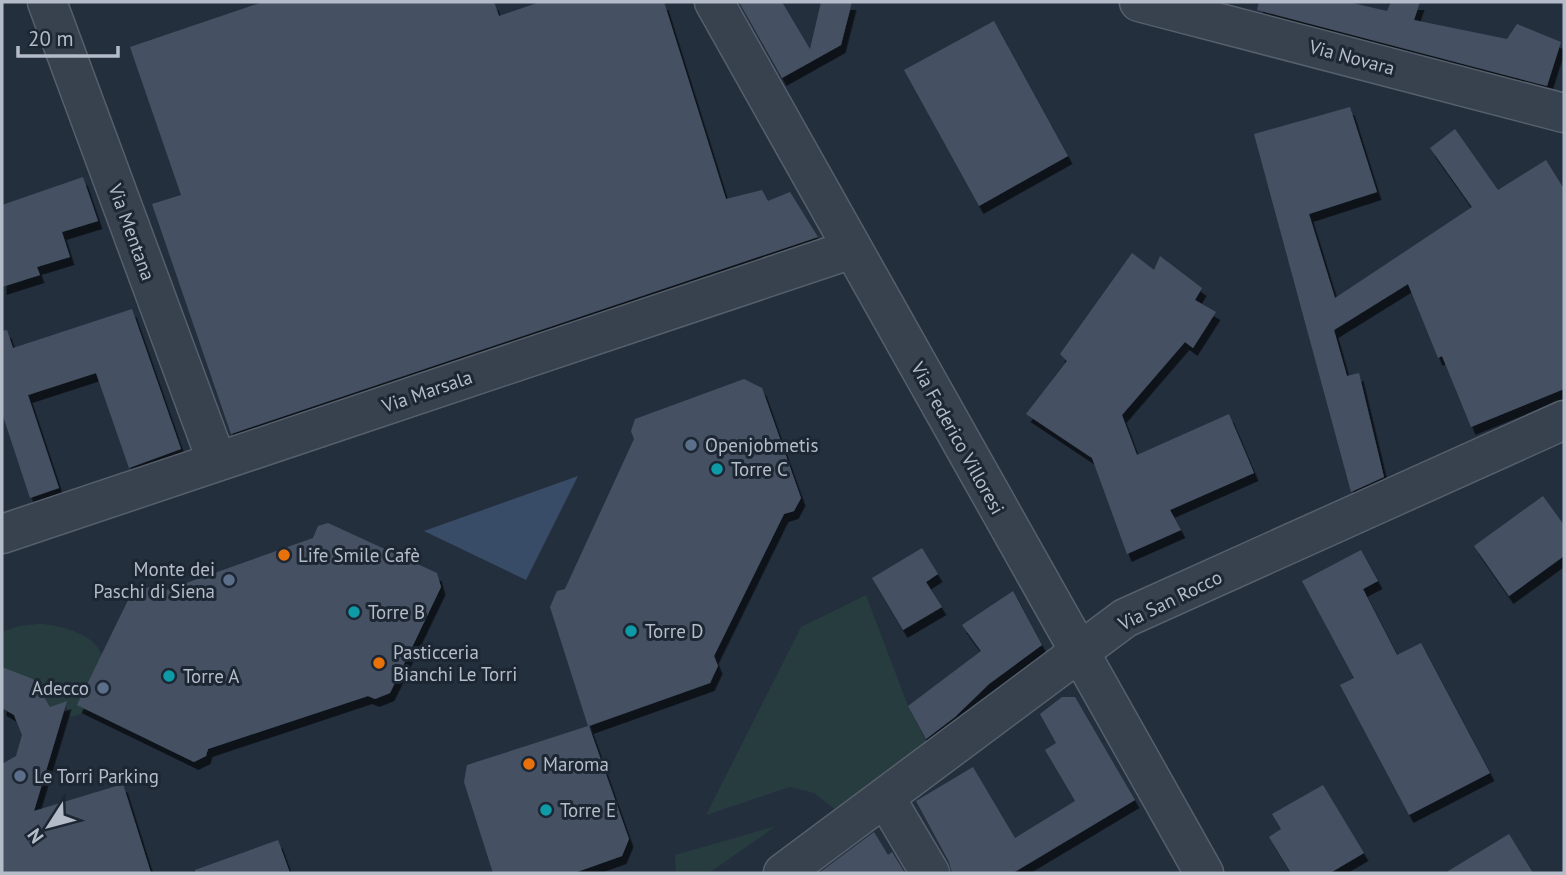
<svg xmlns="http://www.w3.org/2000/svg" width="1566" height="875" viewBox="0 0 1566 875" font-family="'PT Sans',sans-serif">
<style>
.green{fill:#263c3f}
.water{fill:#394c67}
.building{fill:#455162;filter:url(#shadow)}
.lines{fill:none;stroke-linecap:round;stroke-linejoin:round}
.street-casing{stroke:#565f6c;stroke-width:41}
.street{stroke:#38414e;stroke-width:38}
.service-dot{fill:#5c6f8a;stroke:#1d2633;stroke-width:2.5}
.culture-dot{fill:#0f9aa8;stroke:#1d2633;stroke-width:2.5}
.food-dot{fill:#e8710a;stroke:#1d2633;stroke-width:2.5}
.labels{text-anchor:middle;stroke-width:6;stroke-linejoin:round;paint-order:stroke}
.street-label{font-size:19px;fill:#b4bcc9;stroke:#1d2633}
.poi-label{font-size:19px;fill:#b4bcc9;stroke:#1d2633;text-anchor:start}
</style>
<defs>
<filter id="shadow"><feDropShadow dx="4.5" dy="8" stdDeviation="0" flood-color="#0009"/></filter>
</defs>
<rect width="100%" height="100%" fill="#242f3e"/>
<path class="green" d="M866,595L908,706L928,744L836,810L814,793L790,787L706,815L801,627Z
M39,624C56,624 97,634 101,655C103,664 93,699 90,711L71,717L64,702L50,707L33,679L2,668V632L19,626Z
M776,826L709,873H676L675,855Z"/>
<path class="water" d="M578,476L526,580L424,531Z"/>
<path class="building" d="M263,2H494L499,16L540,2H664L726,199L762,190L768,201L790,192L818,237L231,434L152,204L181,195L130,47Z
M739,2H782L810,49L821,2H852L841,45L782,78Z
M1259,2H1348L1387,11L1391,2H1420L1414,20L1507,39L1517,24L1561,42L1547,86L1257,10Z
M994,21L1068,156L979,206L904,70Z
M1350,107L1377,192L1309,214L1335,298L1472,207L1430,148L1455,129L1498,190L1546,160L1564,189V389L1471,427L1442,356L1438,358L1408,284L1334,330L1347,376L1359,373L1384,477L1351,492L1254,134Z
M83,177L98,221L62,232L70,257L37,267L40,275L2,287V205Z
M1132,253L1154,270L1160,256L1202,288L1195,300L1216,312L1193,348L1185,342L1122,415L1137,455L1229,414L1254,473L1170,510L1181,530L1127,554L1092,458L1026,414L1067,361L1060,354Z
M132,309L181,449L129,468L96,373L28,395L59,488L30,498L2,413V331L7,330L13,348Z
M744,379L762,388L801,498L794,511L784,514L714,656L718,666L710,683L589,726L629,839L622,856L574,873H493L464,782L467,765L588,726L550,607L557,591L565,589L634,439L631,431L635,419Z
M1543,496L1564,525V556L1509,596L1474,546Z
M328,523L437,573L441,587L390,693L375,699L368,696L208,749L206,756L194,762L77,705L132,592L150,587L161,592L313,538L318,526Z
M922,548L938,574L926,582L942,607L903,630L872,578Z
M1361,550L1378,581L1363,589L1397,655L1421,643L1490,773L1409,815L1340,685L1354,678L1302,581Z
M1013,591L1042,645L989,684L955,717L926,739L908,706L981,651L962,625Z
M2,667L33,679L50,707L67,701L34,811L123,784L151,873H2V764L16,756L22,735L14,715L2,708Z
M1062,697H1075L1135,800L1013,873H952L949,862L916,801L973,767L1015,838L1075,801L1045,750L1056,743L1040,714Z
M1323,785L1364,853L1330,873H1291L1269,837L1281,829L1272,814Z
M874,832L888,855L892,852L905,873H819Z
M1509,834L1533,873H1445Z
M278,840L290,873H195V870Z"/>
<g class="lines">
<defs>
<path id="street" d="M47,2L217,462
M714,2L1204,873
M1139,2L1564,113
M2,534L852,249
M885,797L930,873
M783,873L1125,618L1564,420"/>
</defs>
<use href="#street" class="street-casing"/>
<use href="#street" class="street"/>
</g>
<g class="service-dot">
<circle cx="691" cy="445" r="7"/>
<circle cx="229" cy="580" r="7"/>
<circle cx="103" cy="688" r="7"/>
<circle cx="20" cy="776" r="7"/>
</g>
<g class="culture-dot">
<circle cx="717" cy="469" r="7"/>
<circle cx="354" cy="612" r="7"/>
<circle cx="631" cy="631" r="7"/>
<circle cx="169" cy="676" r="7"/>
<circle cx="546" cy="810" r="7"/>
</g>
<g class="food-dot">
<circle cx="284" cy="555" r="7"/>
<circle cx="379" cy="663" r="7"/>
<circle cx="529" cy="764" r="7"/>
</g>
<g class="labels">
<g class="street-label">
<text transform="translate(1352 57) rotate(15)" y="7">Via Novara</text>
<text transform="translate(132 232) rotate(70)" y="7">Via Mentana</text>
<text transform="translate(427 391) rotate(-19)" y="7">Via Marsala</text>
<text transform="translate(958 438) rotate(61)" y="7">Via Federico Villoresi</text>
<text transform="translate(1170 600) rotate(-26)" y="7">Via San Rocco</text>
</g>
<g class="poi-label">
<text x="705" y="452">Openjobmetis</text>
<text x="731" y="476">Torre C</text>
<text x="298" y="562">Life Smile Cafè</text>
<text x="215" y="576" text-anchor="end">Monte dei<tspan x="215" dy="22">Paschi di Siena</tspan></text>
<text x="368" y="619">Torre B</text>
<text x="645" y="638">Torre D</text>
<text x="393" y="659">Pasticceria<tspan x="393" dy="22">Bianchi Le Torri</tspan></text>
<text x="183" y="683">Torre A</text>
<text x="89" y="695" text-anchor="end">Adecco</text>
<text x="543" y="771">Maroma</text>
<text x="34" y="783">Le Torri Parking</text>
<text x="560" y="817">Torre E</text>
</g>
</g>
<rect width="1566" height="875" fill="none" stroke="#b4bcc9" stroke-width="7"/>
<g transform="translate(49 826) rotate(234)" stroke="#1d2633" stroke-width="5" paint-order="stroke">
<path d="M0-5L12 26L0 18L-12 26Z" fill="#b4bcc9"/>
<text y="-10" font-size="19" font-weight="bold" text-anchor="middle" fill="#b4bcc9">N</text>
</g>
<path d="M18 46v10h100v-10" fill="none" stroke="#b4bcc9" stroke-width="3.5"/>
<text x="28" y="46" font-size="21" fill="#b4bcc9" stroke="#1d2633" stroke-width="5" paint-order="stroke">20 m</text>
</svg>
